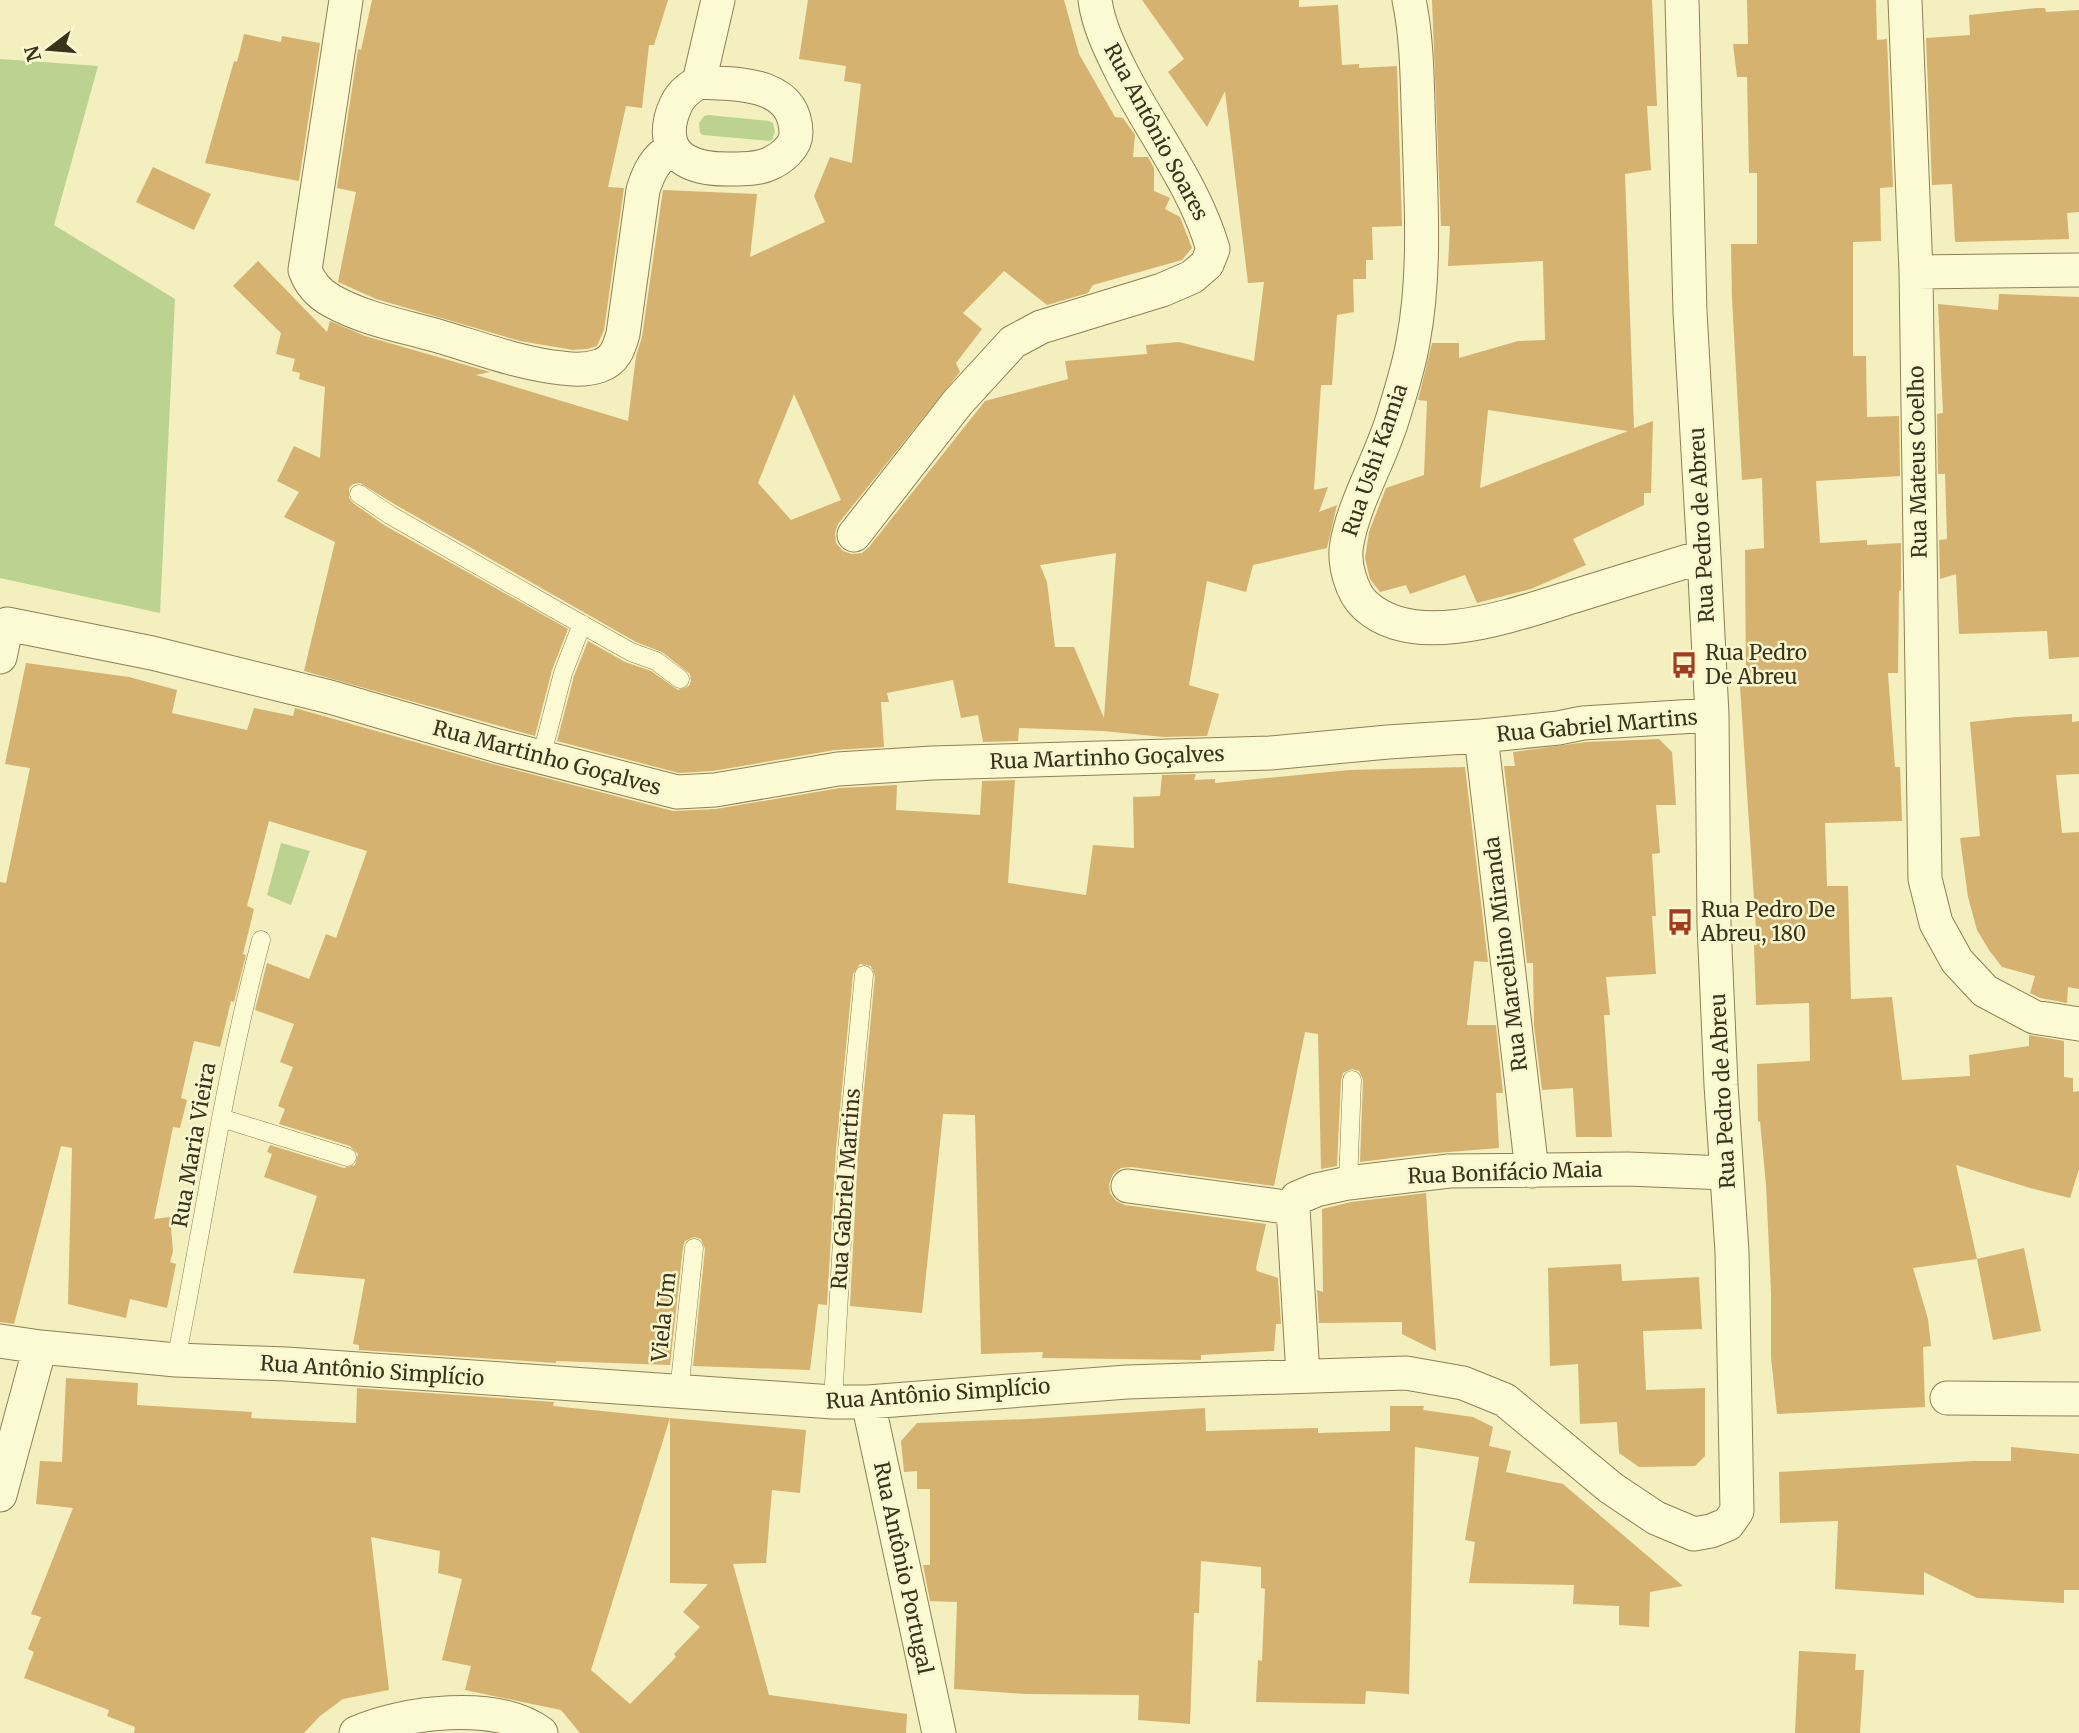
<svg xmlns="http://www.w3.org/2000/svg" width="2079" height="1733" viewBox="0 0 2079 1733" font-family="Merriweather,serif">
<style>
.green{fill:#bbd291}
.building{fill:#d5b270;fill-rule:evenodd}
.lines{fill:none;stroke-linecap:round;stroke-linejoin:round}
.lane-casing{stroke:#8d8055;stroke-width:19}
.street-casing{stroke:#8d8055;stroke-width:35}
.lane{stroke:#fcfad2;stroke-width:18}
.street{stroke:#fcfad2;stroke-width:33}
.labels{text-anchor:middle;stroke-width:5;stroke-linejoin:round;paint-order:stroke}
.street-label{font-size:21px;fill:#3b321b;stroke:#f9f7cf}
.poi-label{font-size:21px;fill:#3b321b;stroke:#f9f7cf;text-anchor:start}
</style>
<rect width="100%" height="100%" fill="#f3efbe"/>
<path class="green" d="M0,59L98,66L54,225L175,299L160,613L0,578Z
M708,115L769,121L773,123L775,132L772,140L769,141L703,135L700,133L699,123L704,116Z
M281,843L310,851L291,905L267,895Z"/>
<path class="building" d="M372,0H668L654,45H649L642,108L626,106L608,187L624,188L604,330L597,346L587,349L573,350L520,341L376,299L338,282L356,192L337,188L358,49L361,50Z
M808,0H1064L1079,54L1115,117L1123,118L1135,135L1133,157H1148L1154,168V191L1170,198L1165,209L1180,217L1192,248L1182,260L1093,285L1088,293L1047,305L1004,271L963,313L982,329L956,363L960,372L838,524L835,533L836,543L843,551L852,554L862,553L869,547L985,401L1068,379L1065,361L1147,354L1146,345L1179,342L1254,361L1264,282L1248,283L1225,91L1207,127L1168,72L1184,59L1142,0H1299V7L1338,5L1342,65L1359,64V68L1397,66L1402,226L1372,227L1373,260H1366V279H1353L1354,312L1337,315L1332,385H1321L1314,490L1328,487L1319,512L1337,505L1327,548L1253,565L1246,592L1207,581L1189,685L1219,694L1207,736L1164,737L1103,731L1019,728L1018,741L983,742L978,715L961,718L953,680L887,693L889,702H881L884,747L835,750L713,771L679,773L557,741L574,676L588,641L625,662L651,671L678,690L689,686L691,681L690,674L662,652L636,642L396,505L360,483L353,484L349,488V498L353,503L384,525L568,629L552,670L535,736L304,671L335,542L284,517L299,492L277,481L294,446L320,458L325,387L299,379L300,373L292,371L295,359L276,354L281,333L233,286L258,261L327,332L330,321L365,336L490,372L476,375L628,421L636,356L642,337L663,190L757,194L750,257L825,222L814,196L830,157L852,163L861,84L844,81L846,66L799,59ZM794,394L841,500L791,520L758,483ZM1116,553L1108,660L1104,718L1074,647H1055L1047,582L1040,565Z
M1432,0H1652L1657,106H1647L1651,170L1625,174L1634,428L1653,421L1651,493H1644V505L1573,539L1586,565L1531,589L1477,603L1465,575L1410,594L1406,585L1380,592L1370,579L1365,558L1369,532L1386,488L1424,475L1427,401L1418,400L1432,343H1459V358L1518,341L1545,340L1543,261L1448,266L1450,226H1441ZM1488,410L1628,431L1480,488Z
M1747,0H1876L1877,40L1887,39L1893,187L1880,188L1881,241L1853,242V356H1866L1867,417L1899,416L1900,476L1816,481L1820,543L1867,540V545L1901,543V590L1899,591L1898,673H1888L1895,767H1900L1902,821L1825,823L1827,886H1848L1851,999L1892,997L1902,1080L1970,1076L1969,1055L2029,1046V1035L2064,1041V1077L2073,1078V1092L2079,1091V1169L2070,1198L2030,1188L1956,1165L1977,1259L1913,1268L1928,1319L1931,1346L1923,1347L1925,1407L1777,1414L1771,1357V1292L1766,1185L1760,1121L1758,1122L1757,1064L1810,1061L1809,1003L1756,1005L1754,945H1757L1740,686H1746L1745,550L1764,548L1762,478L1742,480L1732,299L1731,244H1757V173H1749L1747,77H1737L1733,44H1748Z
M2037,8H2045L2046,12L2079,10V212L2067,213L2069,239L1955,242L1952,184L1932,185L1926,38L1970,35L1969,15Z
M244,34L281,42L282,36L320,43L299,181L205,163L234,61L237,62Z
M153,167L211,194L194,230L136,202Z
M1999,294L2079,297V657L2049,659L2047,631L1959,634L1956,574L1940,579L1939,540L1947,539L1945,474H1938L1937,414L1943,413L1938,304L1998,310Z
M26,663L129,677L177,690L172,713L247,730L254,708L293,716L295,708L493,764L673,811L716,809L840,788L897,785L896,810L980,815L982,781L1015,780L1008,883L1086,895L1093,845L1134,848L1133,797L1160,796L1162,775L1196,774L1194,780L1215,779V783L1350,770L1465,767L1488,962L1474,961L1467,1025H1496L1503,1093H1496L1499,1148L1424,1154L1360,1162L1363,1080L1359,1071L1352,1069L1343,1073L1341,1080L1337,1166L1321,1169L1318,1034L1305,1032L1274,1186L1131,1167L1121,1168L1113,1174L1109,1184L1110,1193L1116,1201L1125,1205L1266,1224L1256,1268L1257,1271L1278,1278L1281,1324H1276L1274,1351L1201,1355V1360L1042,1358L1043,1352L981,1354L975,1115L943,1114L922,1313L850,1306L858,1152L875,976L871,966L860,964L853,974L836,1150L827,1305L818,1304L810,1370L693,1366L705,1249L701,1239L694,1237L685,1241L683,1247L670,1365L556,1361V1363L359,1350V1345L353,1344L365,1279L293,1273L317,1196L264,1177L272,1154L267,1152L270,1145L344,1168L355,1165L358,1154L350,1146L279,1124L285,1109L278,1106L293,1067L280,1062L294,1024L255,1010L267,963L309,979L326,934L336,938L367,851L269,821L247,906L254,909L243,954L246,955L234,1002L231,1001L220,1047L194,1041L181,1098L187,1100L180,1128L173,1127L154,1219L170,1217L173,1251L170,1262L176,1264L167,1308L130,1299L126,1318L68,1304L72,1148L61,1146L14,1324L0,1322V882L6,883L30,768L5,764Z
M2072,714V722L2079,721V774L2056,775L2062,833L2079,832V989L2068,987L2067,1003L2040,998L2030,993L2035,976L2002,967L1989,950L1977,930L1968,897L1960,838L1980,836L1970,722L2017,717Z
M1659,739L1672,752L1676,805H1656L1660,853L1652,854L1656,916H1652L1656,974L1606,977L1610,1015H1604L1612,1137H1576L1573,1088L1542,1090L1534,1026L1533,963H1527L1504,766H1515L1513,752L1586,742Z
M1426,1193L1436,1351L1402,1334V1322L1319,1323L1317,1290L1323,1292L1322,1209L1351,1202Z
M2024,1248L2041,1331L1993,1340L1977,1259Z
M1621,1264L1622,1281L1699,1277L1702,1329L1643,1331L1646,1390L1705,1388V1456L1695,1466L1639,1467L1619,1453L1617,1422L1580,1424L1578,1364L1550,1366L1548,1268Z
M66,1378L138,1383L137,1405L252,1412L251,1418L356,1423L357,1388L554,1402L553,1406L670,1418L591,1670L630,1704L676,1657L674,1654L700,1627L683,1612L708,1584L670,1583V1418L806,1430L800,1493L772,1490L766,1563L733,1564L769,1695L907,1714L906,1733H580L561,1710L465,1690L471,1666L442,1660L462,1579L438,1573L440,1551L371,1537L389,1690L343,1699L320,1716L304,1733H134L135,1727L107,1716L109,1710L24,1678L34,1652L28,1649L41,1617L31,1614L73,1508L36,1504L40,1461L62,1462Z
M1390,1406H1424L1423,1410L1473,1417L1493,1427L1489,1446L1511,1451L1506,1472L1563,1484L1683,1586L1650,1592L1649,1627L1619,1625V1606L1573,1604L1574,1585L1469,1583L1475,1542L1465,1540L1479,1457L1415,1447L1409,1694L1366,1691L1365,1704L1256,1702L1258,1660L1262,1661L1265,1589L1261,1588V1567L1201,1561L1199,1613H1194L1190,1724L1138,1720L1139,1695L1025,1694L954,1689L957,1602L930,1601L923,1565H930V1489H917V1471L904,1472L901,1441L917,1423L1028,1419L1205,1408L1206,1431L1318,1428V1433L1390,1431Z
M2011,1447L2079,1454V1590H2064V1603L1977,1598L1924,1572V1595L1835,1589L1838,1521L1780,1523L1779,1472L1974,1461H2011Z
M1799,1651L1856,1654L1855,1670H1864L1860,1733H1795Z"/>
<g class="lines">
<defs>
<path id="lane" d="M359,494L390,515L551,607L631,652L656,661L680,679
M541,758L563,673L582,624
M221,1118L347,1157
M1348,1183L1352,1080
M176,1360C204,1220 224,1078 261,940
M679,1392L694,1248
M833,1402L847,1151L864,975"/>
<path id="street" d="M346,0L305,270C310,284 319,294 332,301C364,319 403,326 438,336C479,348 521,364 562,368C575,370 587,370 599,366C615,361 619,348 623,334L643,190C649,171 655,159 672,148
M1409,0C1418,42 1417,89 1419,132C1421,201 1426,274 1413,342C1409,366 1401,391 1394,414C1382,457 1355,499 1347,543C1343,562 1351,593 1366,606C1418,653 1521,612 1578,595C1620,582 1662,569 1704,556
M1905,0L1916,272L1925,879L1936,923L1957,961L1985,991L2034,1017L2079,1024
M699,82C738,84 795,82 796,133C796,147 781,159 769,164C758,169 744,169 732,169C698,170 661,161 671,118C676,100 683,91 699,82Z
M699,82L718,0
M1916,272L2079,270
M854,535L958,402L1013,342L1041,327L1162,290L1192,277L1207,264L1213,249C1194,184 1151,131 1121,71C1110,49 1098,24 1095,0
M0,657L7,624L152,653L330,697L498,746L677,792L715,790L838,769L932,763L1270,753L1388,742L1481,736L1558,728L1583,723L1712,715
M1481,736L1532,1171
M1128,1186L1293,1208L1297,1198L1316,1190L1348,1183L1449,1171L1628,1169L1726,1173
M1293,1208L1303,1375
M0,1341L40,1347L176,1360L286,1364L833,1402H868L1127,1382L1406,1373L1463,1383L1505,1400L1611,1488L1656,1518L1694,1534L1711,1531L1728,1524L1737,1511L1732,1252L1721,1085L1714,924L1712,715L1704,556L1690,312L1682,0
M1947,1398L2079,1399
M868,1402L939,1733
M0,1495L40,1347
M356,1733C402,1712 497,1700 541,1733"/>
</defs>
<use href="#lane" class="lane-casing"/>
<use href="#street" class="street-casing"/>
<use href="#lane" class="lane"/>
<use href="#street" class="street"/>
</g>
<defs>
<symbol id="bus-bare" viewBox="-9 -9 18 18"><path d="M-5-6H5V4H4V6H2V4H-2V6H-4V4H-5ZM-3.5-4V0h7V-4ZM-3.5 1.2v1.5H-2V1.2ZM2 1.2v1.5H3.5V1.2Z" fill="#a33c1e" stroke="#f9f7cf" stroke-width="2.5" paint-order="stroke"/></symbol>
</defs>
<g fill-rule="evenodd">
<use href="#bus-bare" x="1665" y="646" width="38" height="38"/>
<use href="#bus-bare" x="1661" y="903" width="38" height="38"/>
</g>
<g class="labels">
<g class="street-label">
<text transform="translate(1156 132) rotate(62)" y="7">Rua Antônio Soares</text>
<text transform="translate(1375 460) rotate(-71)" y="7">Rua Ushi Kamia</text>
<text transform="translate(1918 462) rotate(-91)" y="7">Rua Mateus Coelho</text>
<text transform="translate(1702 525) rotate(-93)" y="7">Rua Pedro de Abreu</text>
<text transform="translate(1597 726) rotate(-5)" y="7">Rua Gabriel Martins</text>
<text transform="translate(547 758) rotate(15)" y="7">Rua Martinho Goçalves</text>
<text transform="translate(1107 758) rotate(-2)" y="7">Rua Martinho Goçalves</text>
<text transform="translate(1506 954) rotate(-97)" y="7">Rua Marcelino Miranda</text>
<text transform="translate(1723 1091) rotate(-93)" y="7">Rua Pedro de Abreu</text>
<text transform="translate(194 1145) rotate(-80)" y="7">Rua Maria Vieira</text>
<text transform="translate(1505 1173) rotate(-2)" y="7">Rua Bonifácio Maia</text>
<text transform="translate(846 1189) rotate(-86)" y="7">Rua Gabriel Martins</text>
<text transform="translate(664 1317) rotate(-84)" y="7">Viela Um</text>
<text transform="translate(372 1371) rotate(4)" y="7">Rua Antônio Simplício</text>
<text transform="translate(938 1394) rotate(-4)" y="7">Rua Antônio Simplício</text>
<text transform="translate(903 1568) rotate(78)" y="7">Rua Antônio Portugal</text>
</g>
<g class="poi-label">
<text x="1705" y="660">Rua Pedro<tspan x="1705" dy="24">De Abreu</tspan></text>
<text x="1701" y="917">Rua Pedro De<tspan x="1701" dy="24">Abreu, 180</tspan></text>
</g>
</g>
<g transform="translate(49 49) rotate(254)" stroke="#f9f7cf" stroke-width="5" paint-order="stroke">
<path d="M0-5L12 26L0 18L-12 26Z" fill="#3b321b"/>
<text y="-10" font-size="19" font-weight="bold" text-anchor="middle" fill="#3b321b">N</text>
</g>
</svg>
